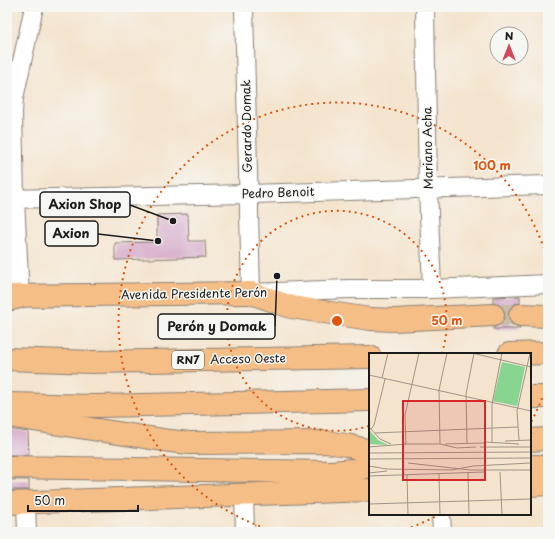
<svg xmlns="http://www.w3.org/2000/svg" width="555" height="539" viewBox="0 0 555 539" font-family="'Playpen Sans',sans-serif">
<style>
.building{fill:#d3a6c8}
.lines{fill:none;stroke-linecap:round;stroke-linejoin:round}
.highway-tunnel{stroke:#c9bcaa;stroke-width:22;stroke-dasharray:22 11;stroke-linecap:butt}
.minor-casing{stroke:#888075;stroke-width:20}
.major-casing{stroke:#888075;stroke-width:24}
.highway-casing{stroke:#888075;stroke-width:24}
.minor{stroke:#fff;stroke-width:18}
.major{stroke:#f6be87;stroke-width:22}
.highway{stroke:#f6be87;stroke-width:22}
.ring{fill:none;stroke:#de560d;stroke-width:2;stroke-dasharray:2 4}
.labels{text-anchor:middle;stroke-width:3;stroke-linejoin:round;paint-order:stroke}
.shield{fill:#f6f6f2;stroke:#5d5d5c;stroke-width:1}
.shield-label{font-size:11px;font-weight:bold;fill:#1c1c1c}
.street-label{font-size:12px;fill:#1c1c1c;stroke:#f6f6f2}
.inset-road{fill:none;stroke:#9e9487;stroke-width:1}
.view{fill:#d62828;fill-opacity:0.15;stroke:#d62828;stroke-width:2}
.inset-edge{fill:none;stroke:#1c1c1c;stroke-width:2}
.centre{fill:#de560d;stroke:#f6f6f2;stroke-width:2}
.ring-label{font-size:12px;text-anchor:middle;font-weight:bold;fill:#de560d;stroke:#f6f6f2;stroke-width:3;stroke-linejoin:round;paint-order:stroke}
.leader{fill:none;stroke:#1c1c1c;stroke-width:1.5}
.callout-dot{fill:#1c1c1c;stroke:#f6f6f2;stroke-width:1.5}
.callout{fill:#f6f6f2;stroke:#1c1c1c;stroke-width:1.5}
.callout-label{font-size:13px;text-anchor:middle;font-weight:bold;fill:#1c1c1c}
</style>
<rect width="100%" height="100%" fill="#f6f6f2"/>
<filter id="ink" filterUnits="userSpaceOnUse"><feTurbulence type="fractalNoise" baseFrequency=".025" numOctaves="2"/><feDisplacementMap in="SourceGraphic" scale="8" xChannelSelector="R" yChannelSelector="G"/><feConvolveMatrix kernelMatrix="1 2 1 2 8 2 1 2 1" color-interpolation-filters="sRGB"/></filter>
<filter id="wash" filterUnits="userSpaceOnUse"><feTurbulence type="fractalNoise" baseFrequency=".012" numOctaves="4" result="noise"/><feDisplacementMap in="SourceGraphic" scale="16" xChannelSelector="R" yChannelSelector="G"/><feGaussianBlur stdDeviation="0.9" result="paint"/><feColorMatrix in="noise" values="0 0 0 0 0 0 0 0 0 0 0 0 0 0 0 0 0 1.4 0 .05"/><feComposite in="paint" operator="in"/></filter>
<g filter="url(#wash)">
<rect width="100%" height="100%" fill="#f4e4ce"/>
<g id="blocks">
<path class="building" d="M188,214L189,241H205L206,257L115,260V243L157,242V215Z
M520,296V303L514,304L510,308L508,315L509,321L513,325L520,328V329H493V328L500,325L504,320L505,315L503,308L498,304L493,303V297Z
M7,429L28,432L29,455H7Z
M7,480H29V490H7Z"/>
</g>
</g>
<g filter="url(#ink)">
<use href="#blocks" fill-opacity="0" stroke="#888075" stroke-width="1"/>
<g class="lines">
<path class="highway-tunnel" d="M493,315H520"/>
<defs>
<path id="minor" d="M244,7L251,293L348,289H432L548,284
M425,7L428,188L432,289
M7,199L248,194L548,185
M20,297L15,199L13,112L14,98L34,7
M244,495L245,532
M26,502L27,532
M441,514L442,532"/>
<path id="major" d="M7,296L251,293
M530,485L548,484
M7,503L370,490"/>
<path id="highway" d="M251,293L291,307L370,319L394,320L493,315
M7,300L20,297
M520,315L548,316
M509,354L548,353
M7,359L92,362L370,357
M530,397H548
M7,404L96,406L370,400
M7,416L170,441L190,443L326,442L346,445L370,451
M530,440L548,439
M530,466H548
M7,467L331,472L354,470L370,466"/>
</defs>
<use href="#minor" class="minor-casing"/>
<use href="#major" class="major-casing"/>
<use href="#highway" class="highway-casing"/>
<use href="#minor" class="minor"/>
<use href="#major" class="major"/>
<use href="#highway" class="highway"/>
</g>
</g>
<g class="ring">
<path d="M369 426A110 110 0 1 1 442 353"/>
<path d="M548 381A219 219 0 0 1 530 424M440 514A219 219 0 0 1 397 532M277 532A219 219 0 1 1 548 261"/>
</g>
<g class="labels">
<rect class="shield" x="172" y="351" width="32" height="18" rx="3"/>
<g class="shield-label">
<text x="188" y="364">RN7</text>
</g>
<g class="street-label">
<text transform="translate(247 126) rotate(-91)" y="4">Gerardo Domak</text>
<text transform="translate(428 148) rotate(-91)" y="4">Mariano Acha</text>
<text transform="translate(278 193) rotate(-2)" y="4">Pedro Benoit</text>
<text transform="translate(194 294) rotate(-1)" y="4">Avenida Presidente Perón</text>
<text transform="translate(248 359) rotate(-1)" y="4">Acceso Oeste</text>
</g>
</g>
<g transform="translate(369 353)">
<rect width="162" height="162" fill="#f4e4ce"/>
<path d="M0,77L9,87L19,92L0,91Z" fill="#88d491"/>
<path d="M133,9L156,14L148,53L124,48Z" fill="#88d491"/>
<path class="inset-road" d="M103,0L162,14M0,22L162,58M13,25L19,0M0,74L11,86L22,91M2,76L5,72L16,26M6,80L149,74M150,87L148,58L161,0M136,88L162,87M115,89L150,91M123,89V51L133,0M98,90L97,41L105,0M35,91H71M37,91L36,62L50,0M71,91L70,37L78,0M71,91L88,95L107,94M76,91L115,90M0,94L37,91M111,94H162M0,100L162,99M0,106L162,105M39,110L101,117H162M0,113L18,116L83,117L104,113L162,110M131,119L133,162M0,120L18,118M99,120L100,162M70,121L71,162M38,122L39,162M0,123L115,119M0,151L162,146"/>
<path class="view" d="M34,48H116V127H34Z"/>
<rect width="162" height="162" class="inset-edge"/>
</g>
<circle cx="337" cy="321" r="6" class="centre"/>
<g class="ring-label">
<text x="492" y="170">100 m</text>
<text x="447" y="325">50 m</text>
</g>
<path class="leader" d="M173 221L130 205M158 241L98 234M277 276L275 326"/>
<g class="callout-dot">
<circle cx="173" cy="221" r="4"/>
<circle cx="158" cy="241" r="4"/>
<circle cx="277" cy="276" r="4"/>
</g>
<g class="callout">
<rect x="40" y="192" width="90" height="25" rx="4"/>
<rect x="45" y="221" width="53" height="25" rx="4"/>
<rect x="158" y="314" width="117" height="25" rx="4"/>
</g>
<g class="callout-label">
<text x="85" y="209">Axion Shop</text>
<text x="71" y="238">Axion</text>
<text x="217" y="331">Perón y Domak</text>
</g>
<rect width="555" height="539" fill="none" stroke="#f6f6f2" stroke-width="24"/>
<g transform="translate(509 46)"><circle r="19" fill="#f6f6f2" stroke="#9f9f9c"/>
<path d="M0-3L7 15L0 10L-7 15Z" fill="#d1495b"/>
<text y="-6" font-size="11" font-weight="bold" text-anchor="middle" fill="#1c1c1c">N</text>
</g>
<path d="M28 505v6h110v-6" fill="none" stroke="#1c1c1c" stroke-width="2"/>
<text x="34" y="505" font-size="12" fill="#1c1c1c" stroke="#f6f6f2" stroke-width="3" paint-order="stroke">50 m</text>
</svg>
